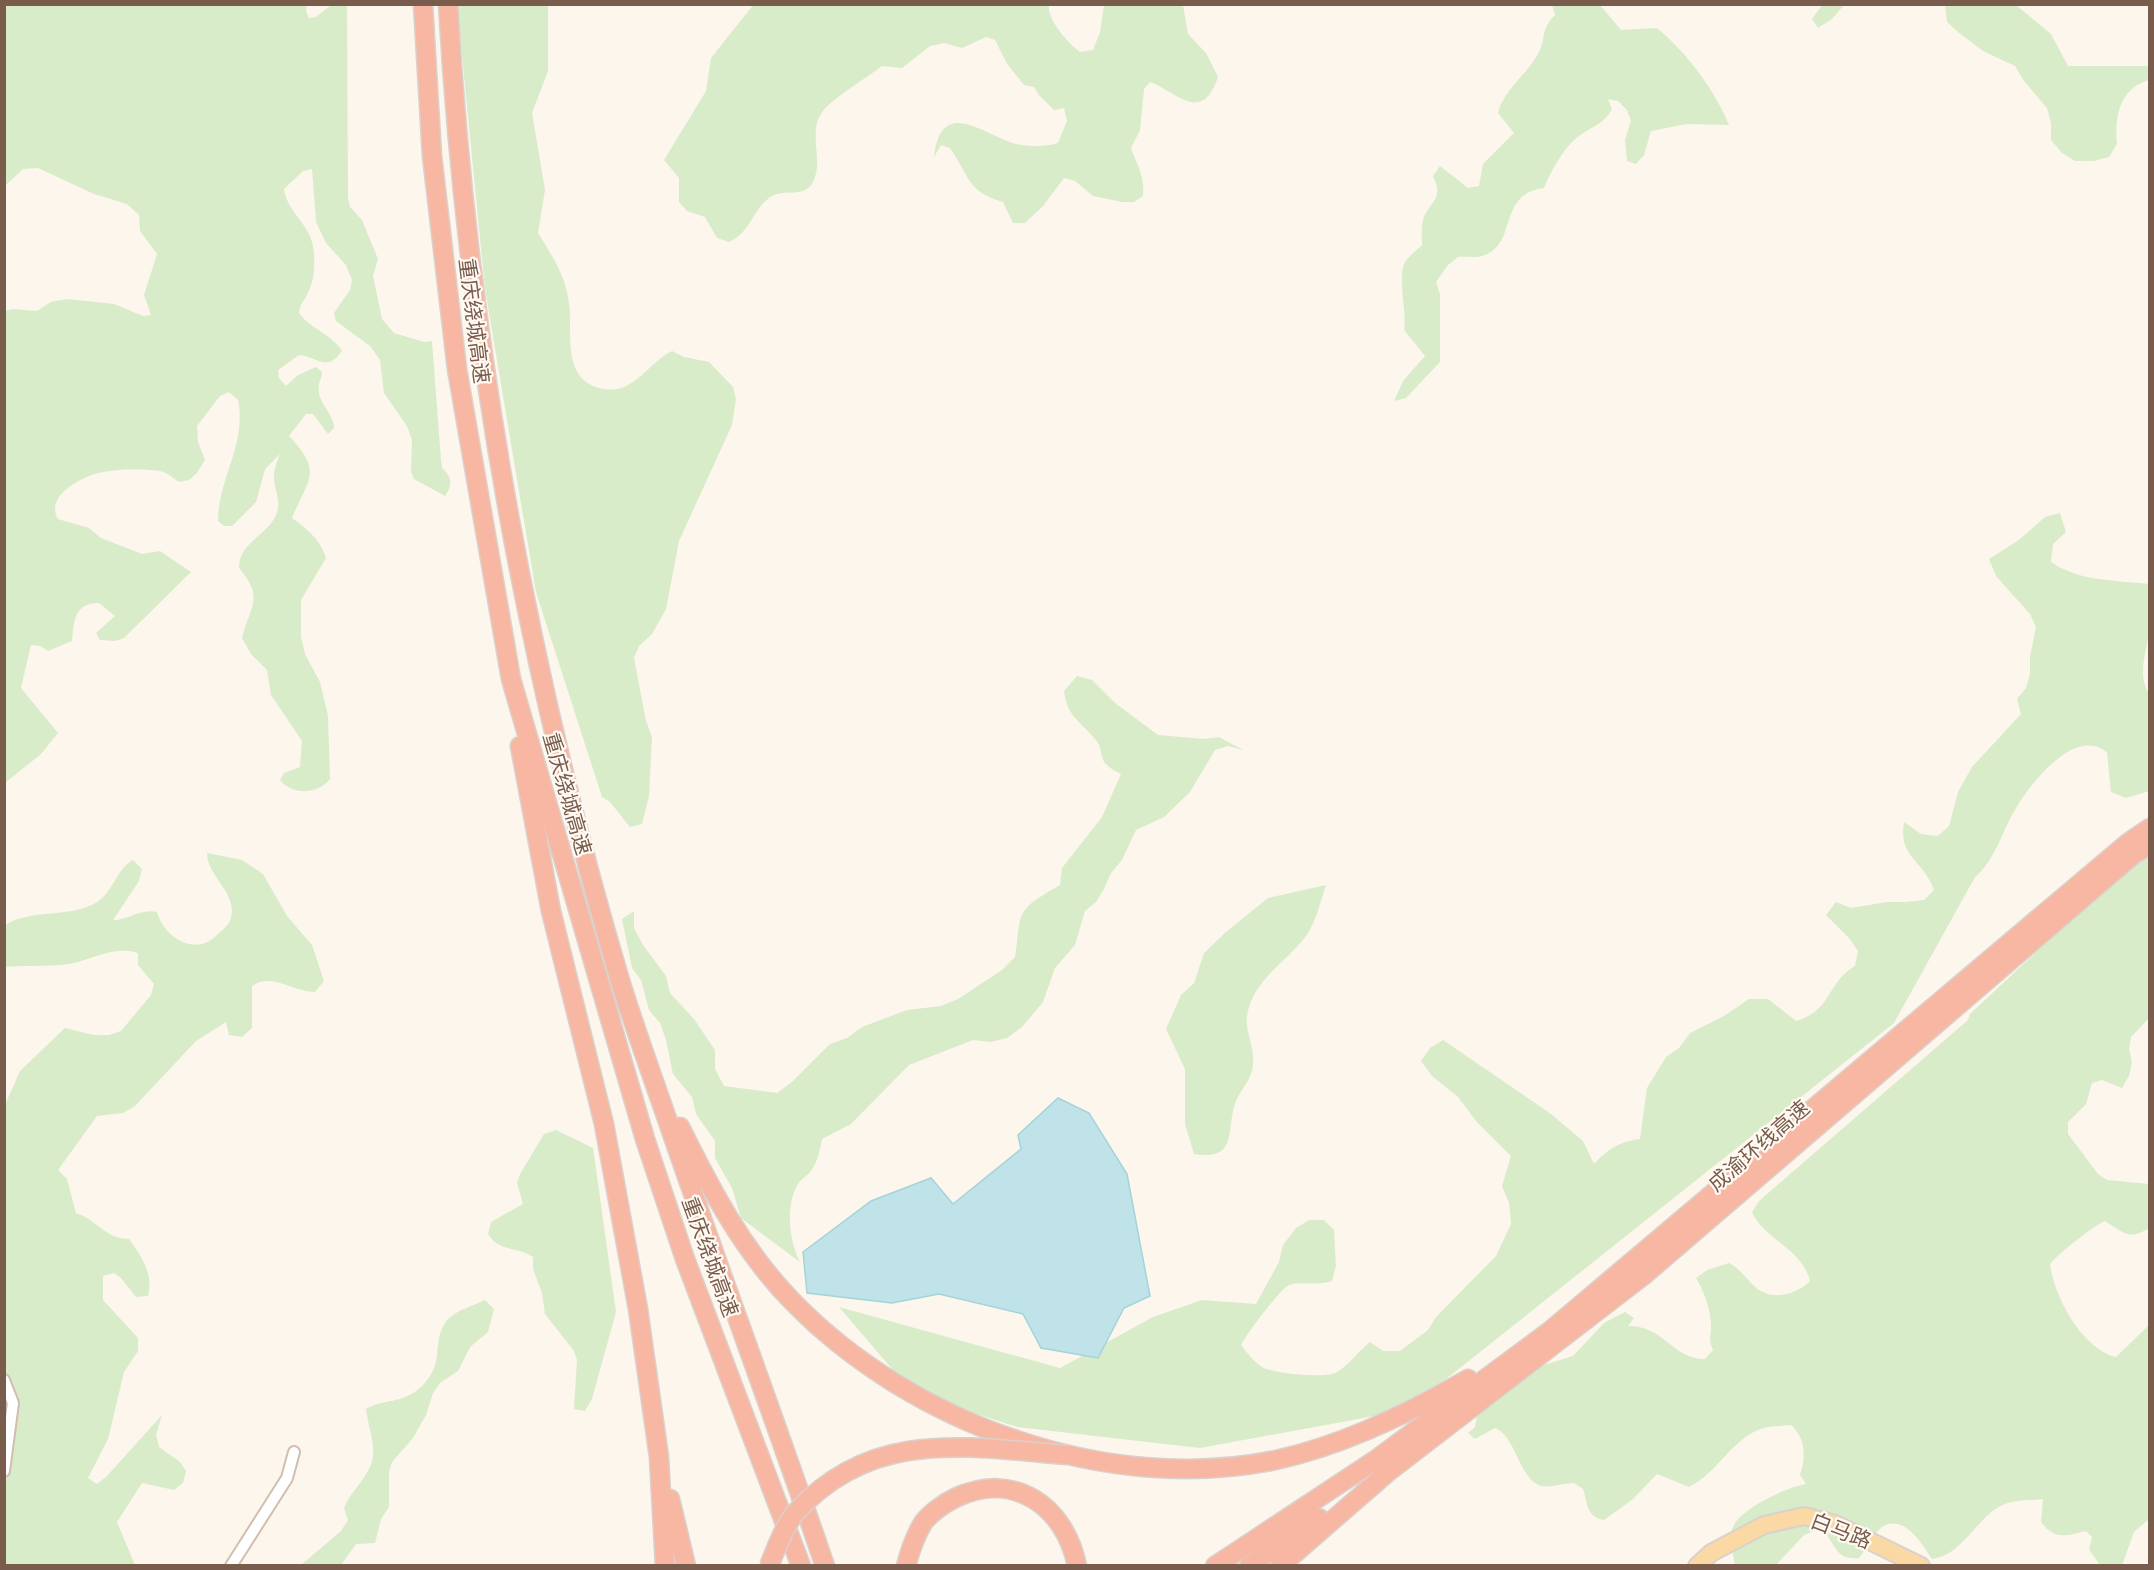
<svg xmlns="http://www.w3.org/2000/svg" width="2154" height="1570" viewBox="0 0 2154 1570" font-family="'Source Sans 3','Noto Sans SC',sans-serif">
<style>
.green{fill:#d8ecc9}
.water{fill:#bfe3e8;stroke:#a5d3da;stroke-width:1.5}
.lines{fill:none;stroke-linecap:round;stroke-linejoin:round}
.minor-casing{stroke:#d1beb0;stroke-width:14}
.primary-casing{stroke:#dad1cd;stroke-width:20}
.motorway-casing{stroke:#dad1cd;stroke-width:21}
.minor{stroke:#fff;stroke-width:10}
.primary{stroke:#fbd9a5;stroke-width:16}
.motorway{stroke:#f7b7a3;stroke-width:18}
.motorway-bridge-casing{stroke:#dad1cd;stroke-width:21;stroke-linecap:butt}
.motorway-bridge{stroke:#f7b7a3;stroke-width:18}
.labels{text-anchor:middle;stroke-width:4.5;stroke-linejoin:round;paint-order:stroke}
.street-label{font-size:21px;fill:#7a5c4d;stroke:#fffaf3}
</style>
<rect width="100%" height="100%" fill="#fdf6ec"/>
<path class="green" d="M307,4L306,11L309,18L316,17L331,5H347L348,198L350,207L362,220L378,259L373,276L382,319L394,333L424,342L432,341L441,460L442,468C452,477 453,485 445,496L414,479L411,472L412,440L407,426L384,393L380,360L370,346L336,321L334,313L350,290L352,280L346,265L326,243L316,222L312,169L303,171L284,189C287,212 309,223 313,246C315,258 315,277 310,288C307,298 300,302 299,313C310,329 332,334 342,351C326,373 319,357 299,355L278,370L279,378L286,386L298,375L316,367L322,372C322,378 319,381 319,386C316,402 334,413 334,428L328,434L313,414H306L289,436C324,473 308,478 292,518C306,528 321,540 326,558L301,600V637L305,654L320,682L328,716L330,779C318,794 293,796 280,780L284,773L300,767L302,741L271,695L267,670L251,654L242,638C250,605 265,599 239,568C239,542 267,536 276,515C282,501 274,490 274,477C274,469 277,461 280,454L265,469L256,502L232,526H224L218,521C218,479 247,444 238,400L229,392L220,396L197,426L198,442L205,460L196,474L189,480L179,482C173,478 167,472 159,471C140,468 116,469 98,473C79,478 45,497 58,519L89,528L101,538L142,554L160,551L191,572L124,638L115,641L100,640L96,633L115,616L99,603C74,603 74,621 72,641L48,651L40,646L31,645L21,688L58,733L41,754L5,783V311L12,309L37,311L51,302L67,299L114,304L143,316L151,315L144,295L157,254L140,231L139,215L127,204L94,194L38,168L23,169L5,186V5Z
M754,4L1049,5C1047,20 1068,43 1080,52L1093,50L1100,32L1104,5H1183L1188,34L1206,53L1218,77C1202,125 1177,92 1150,82L1144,89L1140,130L1131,148C1137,165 1145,176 1143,196L1134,202H1122L1093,196L1075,181L1064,178L1043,206L1025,223H1013L1003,202C967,192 969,175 950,148L941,145L934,157C941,95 983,135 1016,144C1031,147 1044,147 1058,143L1067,121L1064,108L1054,110L1039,95L1034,87L1024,85L1007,64L995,40L986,37L962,48L944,43L930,46L902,68L882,66C867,78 830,99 821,114C808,133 824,161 813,182C805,198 785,189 772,196C753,207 751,233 729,242L717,238L705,217L687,211L679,202V178L664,160L706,91L711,58Z
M457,5H548V71L532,113L545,190L538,233C552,255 566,277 569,303C573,330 562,372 593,386C602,390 615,391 624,387C641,380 654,360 672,351L684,357L709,362L733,387L736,399L732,425L679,541L666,609L652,634L639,646L634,658L646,721L652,737L649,796L642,824L630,827L610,802L602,797L536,592L485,289Z
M1552,5H1600L1621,30L1657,28C1687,53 1714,89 1729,125L1686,124L1651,131L1644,155L1636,164L1627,161L1625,140L1631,121L1627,110L1618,101L1608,99L1612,109C1604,124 1593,126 1579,136C1564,147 1551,171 1544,188C1496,194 1519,245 1482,256C1476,258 1465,256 1458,257L1448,265L1436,282L1440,294V362L1406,398L1394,401L1403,381L1425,356L1404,330C1407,312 1397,275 1405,262C1409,256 1417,250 1422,245C1422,238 1421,227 1423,220C1429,201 1445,200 1433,176L1440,166L1468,188L1479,186L1483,164L1514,133L1498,113C1504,89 1528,74 1539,52C1546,37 1541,29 1555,15Z
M1822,5H1844L1832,19L1818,28L1812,19Z
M1945,5H2016L2051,34L2068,66H2149V80C2120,88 2114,117 2117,144L2109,157L2094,161H2075L2062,153L2051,140V123L2047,108L2024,81L2015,66L1983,51L1958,32L1947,22Z
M2060,513L2066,532L2053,544L2051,562C2080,582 2116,580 2149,584C2149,599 2151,614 2149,628C2148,652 2136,671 2149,694V791L2126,798L2111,792L2107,752C2103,750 2098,746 2094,746C2064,740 2028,787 2015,810C2001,833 1996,859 1975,877L1894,1023L1407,1410L1200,1448L1017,1427L977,1414L919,1389L898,1376L839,1307L1060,1368L1153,1317L1202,1300L1256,1304L1279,1262L1283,1245L1296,1228L1309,1220H1324L1334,1230L1336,1266L1332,1281C1318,1286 1301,1281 1289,1285C1280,1289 1246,1335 1241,1345C1247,1353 1255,1363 1264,1368C1277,1374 1322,1378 1335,1373C1349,1366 1357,1352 1370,1342L1383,1351H1400L1428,1330L1436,1317L1496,1256L1511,1224L1509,1203L1502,1186L1511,1156L1477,1122L1458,1097L1432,1076L1421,1061L1430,1048L1443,1040L1551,1114L1583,1141L1594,1164C1608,1149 1619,1142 1640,1139L1647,1088L1666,1057L1679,1048L1690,1033L1724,1016L1749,999H1768L1796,1021C1832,1011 1827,982 1855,966L1858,951L1849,938L1826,915L1836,902L1851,908L1887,902H1906L1924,900L1934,890C1923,859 1898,858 1904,822L1921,834L1938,836L1949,826L1958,792L1972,767L2021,714L2017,699L2026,688L2030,674V657L2036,627L2030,614L1996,576L1989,559L2019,540L2045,517Z
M1077,676L1092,680L1115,703L1158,735L1204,739L1219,737L1243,750L1228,746L1215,750L1190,792L1164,817L1136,830L1122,860L1111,873L1104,889L1096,902L1085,911L1075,945L1055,968L1043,1002L1022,1027L1007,1038L990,1042L973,1040L909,1065L851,1124L822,1139C820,1150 818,1161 811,1171C807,1176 801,1179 798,1184C785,1205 789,1242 800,1262L741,1218L732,1188L715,1158V1141L696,1114L692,1097L673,1074L666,1040L660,1023L649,1010L641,980L632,968L622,919L634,911V928L643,945L666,976L670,993L694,1019L715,1050V1069L724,1086L777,1093L792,1082L830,1044L847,1038L862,1027L907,1010L941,1006L958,999L1002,970L1015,957C1022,909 1015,911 1060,885L1062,868L1102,817L1121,774C1092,760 1108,753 1094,738C1079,720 1067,716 1064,691Z
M2149,846V1018L2131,1037L2129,1049L2132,1062L2129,1076L2122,1088L2102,1080L2092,1083L2086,1104L2068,1122V1134L2098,1174L2107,1180L2149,1184V1228C2129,1241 2124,1233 2105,1221C2094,1225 2057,1255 2050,1264C2054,1297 2082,1349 2116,1357L2149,1325V1519L2134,1532L2122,1565L2099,1564L2089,1549L2092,1537L2086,1531C2066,1536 2054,1540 2041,1522L2043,1499C2027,1501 2011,1499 1997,1508C1974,1523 1961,1555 1932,1559C1922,1544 1904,1513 1882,1527C1873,1534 1867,1549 1859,1558C1838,1560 1837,1549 1826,1534L1814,1531L1804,1535L1776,1565H1735C1733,1555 1729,1538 1733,1527C1740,1509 1787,1487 1806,1484L1800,1475C1806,1456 1806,1439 1791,1425C1780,1426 1768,1426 1758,1430C1730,1442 1716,1474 1689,1487L1657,1474L1633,1499L1604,1520C1586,1517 1588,1504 1583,1489L1574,1483C1565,1483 1549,1488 1541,1486C1519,1479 1516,1436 1495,1428L1475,1439L1468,1433L1475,1427L1479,1403L1534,1368L1573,1356L1604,1323L1625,1312L1634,1318L1628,1326C1666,1326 1671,1359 1705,1359L1713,1350C1708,1339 1711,1336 1711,1326C1711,1310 1704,1291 1696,1278L1707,1270L1729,1263C1740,1269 1745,1277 1754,1286C1771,1302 1796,1295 1810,1281C1802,1248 1764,1240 1752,1212L1759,1201L1968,1020L1970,1014Z
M207,853L242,860L263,874L287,916L312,945L324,981L315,992C292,992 273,972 252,986V1028L242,1037L229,1035L226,1022L196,1041L135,1106L123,1113L97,1116L58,1170L67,1179L76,1213C96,1219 105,1239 129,1239C141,1256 154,1274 148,1296L136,1297L121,1278L114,1273L103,1276V1300L138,1338V1351L124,1372L108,1439L88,1478L97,1484L106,1477L162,1415L156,1435L159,1447L180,1462L186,1471L183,1483L174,1490L142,1483L117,1522L135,1565H5L4,1107L20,1071L65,1028L94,1035H109L121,1031L151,995L154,984L138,965V953C115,946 96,958 74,963C57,967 25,965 5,967V925C31,909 66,918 94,904C114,893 115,870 133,860L142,869L139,881L113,920C129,920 140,908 157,912C164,938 196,957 217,935C221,931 228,926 230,921C240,894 207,877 207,853Z
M1326,885C1320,903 1315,926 1303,940C1283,964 1252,982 1247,1016C1245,1033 1255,1047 1253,1065C1252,1079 1241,1089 1236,1101C1225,1129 1240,1161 1194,1154L1185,1124V1069L1166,1029L1181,995L1194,983L1204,953L1226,932L1268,898Z
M556,1130L593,1148L616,1312L592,1399L585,1411L574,1409L577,1360L574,1351L545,1314L542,1293L533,1269V1257C518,1246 500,1253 488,1234L491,1222L523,1204L517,1183L520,1174L544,1134Z
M485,1300L494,1309L488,1332L470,1347L458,1371L440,1383L433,1393L426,1415L413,1438L392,1462L389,1472V1507L381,1519L375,1543L356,1544L341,1565H301L341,1531L348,1520L344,1508C350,1493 362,1483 369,1469C379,1451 368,1428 366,1409C384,1398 401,1405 421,1387C446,1363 431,1345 445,1323C453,1311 473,1306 485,1300Z"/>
<path class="water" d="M1058,1098L1089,1113L1127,1174L1150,1296L1124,1308L1098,1358L1041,1348L1023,1314L939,1294L892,1303L807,1293L803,1252L871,1201L931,1178L953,1204L1021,1149L1018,1135Z"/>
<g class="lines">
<defs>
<path id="minor" d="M4,1380L13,1403L4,1471
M231,1566L287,1478L294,1452"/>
<path id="primary" d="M1697,1566L1711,1553L1764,1525L1804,1516L1835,1524L1921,1566"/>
<path id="motorway" d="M423,4L432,156L457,369L511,679L645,1139L685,1259L801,1566
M448,4C467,338 526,664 621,984C638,1038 658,1092 676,1145C725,1286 777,1425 825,1566
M520,746L551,911L604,1124L638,1309L659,1457L665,1566
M680,1127C711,1190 743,1251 793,1302C912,1424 1107,1495 1276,1460C1344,1445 1408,1414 1468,1379
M670,1499L686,1566
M906,1566C910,1551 915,1536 923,1523C930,1513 945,1503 955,1498C1014,1470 1065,1506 1077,1566
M1215,1566L1377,1459L1550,1331L2128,843L2150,828
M1249,1566L1319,1518
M1280,1566L1388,1472L1644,1275L2134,854L2150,844"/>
</defs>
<use href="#minor" class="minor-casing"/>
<use href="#primary" class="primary-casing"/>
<use href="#motorway" class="motorway-casing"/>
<use href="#minor" class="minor"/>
<use href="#primary" class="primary"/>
<use href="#motorway" class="motorway"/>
<defs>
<path id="motorway-bridge" d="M769,1566C776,1549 784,1526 796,1512C873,1428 966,1447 1067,1455"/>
</defs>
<use href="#motorway-bridge" class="motorway-bridge-casing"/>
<use href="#motorway-bridge" class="motorway-bridge"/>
</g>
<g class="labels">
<g class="street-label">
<text transform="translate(474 321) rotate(83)" y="7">重庆绕城高速</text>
<text transform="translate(567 794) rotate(74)" y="7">重庆绕城高速</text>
<text transform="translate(1759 1146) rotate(-41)" y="7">成渝环线高速</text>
<text transform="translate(710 1257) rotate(70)" y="7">重庆绕城高速</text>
<text transform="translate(1841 1531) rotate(21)" y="7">白马路</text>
</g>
</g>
<rect width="2154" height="1570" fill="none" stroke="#7a5c4d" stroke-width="12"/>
</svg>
